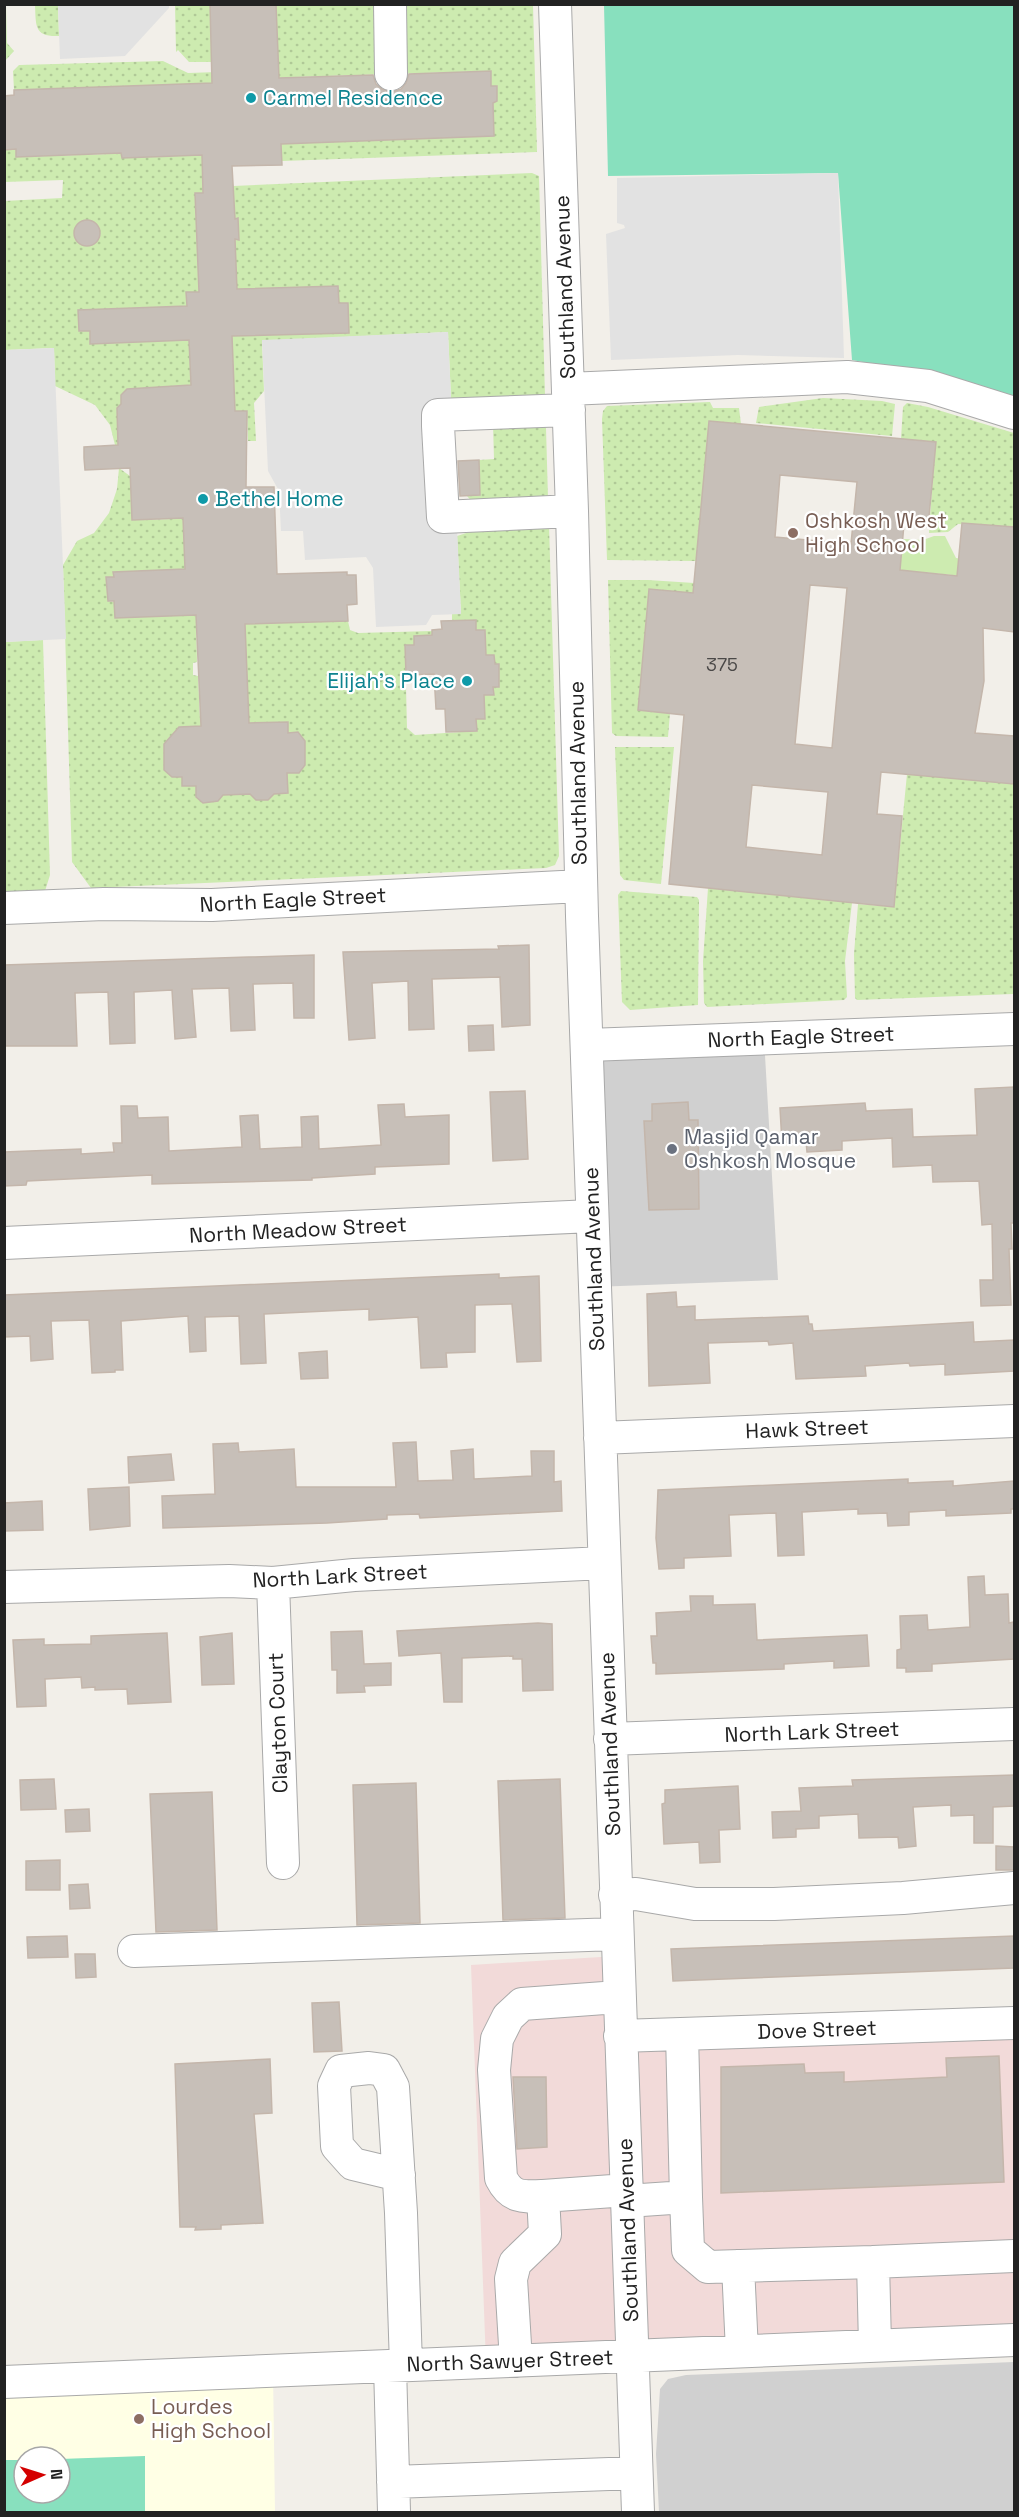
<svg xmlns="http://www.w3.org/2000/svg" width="1019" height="2517" viewBox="0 0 1019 2517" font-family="'Space Grotesk',sans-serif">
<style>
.commercial{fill:#f2dad9}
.education{fill:#ffffe5;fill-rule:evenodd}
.religious{fill:#d0d0d0}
.grass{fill:url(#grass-dots)}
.garden{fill:#cdebb0}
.pitch{fill:#88e0be}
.parking{fill:#e2e2e2}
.building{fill:#c7bfb8;stroke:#c4b6ab;stroke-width:1.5;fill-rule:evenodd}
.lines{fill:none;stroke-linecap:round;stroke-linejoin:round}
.minor-casing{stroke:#a9a9a9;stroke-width:34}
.minor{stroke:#fff;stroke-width:32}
.culture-dot{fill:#0f9aa8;stroke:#fff;stroke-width:2}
.education-dot{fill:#8d6e63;stroke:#fff;stroke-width:2}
.worship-dot{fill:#6b7280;stroke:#fff;stroke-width:2}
.labels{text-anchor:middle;stroke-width:4.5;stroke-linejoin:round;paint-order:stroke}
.number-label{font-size:18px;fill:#4b4948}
.culture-label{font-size:21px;fill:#0d838f;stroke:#fff;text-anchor:start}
.street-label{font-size:21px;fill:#222;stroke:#fff}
.education-label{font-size:21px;fill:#785e54;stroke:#fff;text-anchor:start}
.worship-label{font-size:21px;fill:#5b616d;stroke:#fff;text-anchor:start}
</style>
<defs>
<pattern id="grass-dots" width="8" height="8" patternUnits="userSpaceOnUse" patternTransform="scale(1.5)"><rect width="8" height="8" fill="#cdebb0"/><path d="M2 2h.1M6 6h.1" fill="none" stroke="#b0c997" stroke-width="1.8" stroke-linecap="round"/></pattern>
</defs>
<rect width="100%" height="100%" fill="#f2efe9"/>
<path class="commercial" d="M617,1956L620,2035L1014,2023V2340L486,2363L471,1965Z"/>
<path class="education" d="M273,2371L275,2512H5L4,2381ZM24,2457H60V2493H24Z"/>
<path class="religious" d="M764,1038L778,1280L594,1287L588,1045Z
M1014,2362V2512H659L656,2454L660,2389L668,2379L686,2375Z"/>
<path class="grass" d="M6,5L7,43L14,51L5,61Z
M35,5H58L59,36C34,37 36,26 35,5Z
M175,5H210L212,62H189L178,50L176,52Z
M276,5H533L537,152L282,161L281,144L494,136L493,103L497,86H491L490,71L295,77L294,81L270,82L278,60Z
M163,61L188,73L218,72L220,84L14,90L13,71L19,65Z
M202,143L203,193L195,194L199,292L187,293V306L79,310V331H90V343L189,340L192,398L127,389L121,395V445H115L110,425L95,405L55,386L54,348L5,350L4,201L62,198L63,180L5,182V150L16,149L17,157L110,154L121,149L122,158Z
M532,173L539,176L545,396L454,404L451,398L448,332L262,341L264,391L254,403L256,441H248L247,411H235L232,336L346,333L349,330L348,303H339L338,286L237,289L235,239L239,240L238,219H235L233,186Z
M823,398L882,401L895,404L892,436L756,423L759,407Z
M710,402L713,408H739L741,424L709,421L696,561L607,560L602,419L603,411L607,406Z
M907,403L928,407L1014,433V527L958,524L948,532L929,533L935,442L901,439L903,407Z
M539,423L546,428L548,498L475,505L467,496L480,495L479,460L494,459L493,424Z
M119,468L130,476L133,520L176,519L183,511L185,557L193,569L114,572V577L106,578L108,601L196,615L197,662L193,663V675L198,676L200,718L205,726L180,727V736H171L164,744V770L172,777H182V786H196V797L203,803L218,801L223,795L250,794L256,800H268L274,794L288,793L287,773H299L305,765V741L298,732L288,733L287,722L243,724L245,624L348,621L350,630L358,633L432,631V635L414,636V645H405L407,728L415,735L476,731V719H485L484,695H493V687H499V665L495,664L486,655L485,630H476L475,620L452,621V614L461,613L457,536L491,525H549L559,856L555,865L546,868L91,888L72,862L63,565L77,541L94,533L109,513L117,489Z
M608,580H648L725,585L723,596L649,589L638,709L670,713L668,737L616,736L612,733Z
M43,640L50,875L45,891L5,894L4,642Z
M615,747H674L661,884L624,880L620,875Z
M907,774L1014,784L1013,994L857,1000L855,998L854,954L858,904L894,907Z
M708,888L850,901L852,903L845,961L847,997L844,1000L707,1007L704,1003L703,961Z
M621,891L697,897L699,900L698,1005L630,1010L622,1002L618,895Z"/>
<path class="garden" d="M934,536H945L956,558L1014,566V581L900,570L903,539L923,540Z"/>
<path class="pitch" d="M604,5H1014V398L923,373L852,360L838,173L608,176Z
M145,2456V2512H5V2460H24V2493H60V2459Z"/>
<path class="parking" d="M169,5V8L125,56L60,59L58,5Z
M838,173L844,358L738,355L611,360L606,234L625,228L624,225L617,223V178Z
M448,332L461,614L432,615L426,625L376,627L373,568L366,557L305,560L303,531H281L279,491L268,471L262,340Z
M54,348L66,639L5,642V350Z"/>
<path class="building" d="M210,4H276L279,78L373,75L376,84L382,89L392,92L401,89L406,83L409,74L491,71V86H497V101L493,103L494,136L281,144L282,165L232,166L235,219L238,218L239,240L235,239L237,289L338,286L339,303H348L349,333L232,336L235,411H247L246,487H274L277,574L347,572V575H356L357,604L347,605L348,621L245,624L249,723L288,722V733L298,732L305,741V765L299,773H287L288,793L274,794L268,800H256L250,794L223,795L218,801L203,803L196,797V786H182V777H172L164,770V744L179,727L201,726L196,615L115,618L114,601H108L106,577H114L113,572L185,569L183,518L132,520L130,468L85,470L84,458V447L118,445L117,408L121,404V395L127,389L191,385L189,340L90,344V331H79L78,310L187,306L186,292H199L195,193H203L202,155L122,158L121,153L16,157V149L4,150V96L14,95V90L212,83Z
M74 233a13 13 0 1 1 26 0a13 13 0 1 1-26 0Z
M709,421L936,442L928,527L904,524L900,570L957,576L962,523L1014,527V632L983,628L984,681L975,733L1014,736V784L881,772L877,814L902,816L894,907L669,884L684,715L638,710L649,589L693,593ZM780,475L857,482L851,544L775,537ZM810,585L847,588L832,748L795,744ZM752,785L828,792L822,855L746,847Z
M479,460L480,495L460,496L458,461Z
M476,620V630H485L486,655H494L495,664H499V687H493L494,695H484L485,719H476L477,731L446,732L445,709H436L434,674L406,675L405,645H414V636L432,635V630L442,629L441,621Z
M529,945L530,1025L502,1027L500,977L432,979L434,1029L409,1030L408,981L372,983L375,1038L349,1040L343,952L499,949L498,946Z
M314,955V1018H294L293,983L253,984L255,1030L231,1031L229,988L192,989L196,1037L175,1039L172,990L134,992L135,1043L110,1044L108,992L75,993L77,1046H4V965Z
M493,1025L494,1050L469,1051L468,1026Z
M1014,1087V1223H1011L1012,1249H1009L1011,1305L981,1306L980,1280H993L992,1224L982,1225L979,1181L933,1182L932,1165L893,1167L892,1138L842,1141V1150L807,1152L806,1141L782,1143L780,1108L865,1103L866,1111L912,1109L913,1137L977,1135L975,1089Z
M525,1091L528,1159L493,1161L490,1092Z
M688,1102L689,1120H698L699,1209L649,1210L644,1121H652V1104Z
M404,1104L405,1117L449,1115V1164L375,1167V1174L312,1178V1180L152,1184V1175L27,1181L26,1185L4,1186V1152L81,1149V1154L114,1152L113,1143H122L121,1106H137L138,1118L168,1117L169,1151L242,1147L240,1116L258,1115L260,1149L302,1147L301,1117L318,1116L319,1149L381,1145L378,1105Z
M499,1274V1278L539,1276L541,1361L517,1362L512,1304L475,1305V1352L446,1353L447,1367L421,1368L418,1317L369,1320V1309L264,1314L266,1363L241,1364L239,1316L205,1317L206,1351L190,1352L188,1316L121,1321L123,1370H115V1372L92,1373L89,1320L51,1321L53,1359L31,1361L30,1336L4,1337V1295Z
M676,1292L677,1307L695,1306V1320L808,1316L809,1324H812L813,1331L973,1322L974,1342L1014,1340V1371L945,1375V1364L910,1366L909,1363L865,1366L866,1376L796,1379L793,1343L769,1345L768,1341L708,1343L710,1383L649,1386L647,1294Z
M327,1351L328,1378L301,1379L299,1353Z
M416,1442L418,1481L453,1480L451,1451L473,1449L474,1479L532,1476L531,1451H554V1482L561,1481L562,1511L420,1518L419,1514L387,1515V1519L327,1523L163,1528L162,1496L215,1494L213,1444L238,1443L239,1452L294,1449L296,1487H396L393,1443Z
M171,1454L174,1480L129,1483L128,1457Z
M908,1479V1483L953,1481V1486L1014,1481V1509H1011V1513L946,1516V1510L909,1512V1525L888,1526L887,1513L858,1514V1509L802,1512L804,1555L778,1556L776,1513L729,1515L731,1556L684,1558V1568L659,1569L656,1538L658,1490Z
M129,1487L130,1526L90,1530L88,1489Z
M42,1501L43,1530L4,1531V1503Z
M984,1576L985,1595L1008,1594L1009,1623L1014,1622V1659L932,1664V1671L906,1672V1668H897V1650L901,1649L900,1616L927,1615L928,1630L970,1627L968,1577Z
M690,1596H713V1605L755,1604L757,1640L867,1635L869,1666L834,1668V1661L784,1664V1669L656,1674V1663H653L651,1636H657L656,1613L691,1611Z
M538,1623L552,1624L553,1690L523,1691L522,1659H513V1656L462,1658V1702H444L441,1653L399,1656L397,1631Z
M362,1631L364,1664L391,1663V1685L364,1686L365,1692L337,1693V1670H332L331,1632Z
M167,1633L171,1702L128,1704L127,1689L95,1690V1687L82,1688L81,1677L45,1679L46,1706L17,1707L13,1640L44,1639V1645L91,1644V1636Z
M232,1633L234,1684L202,1685L200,1637Z
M1014,1775V1806L993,1807V1843H974V1815L951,1816V1805L913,1807L916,1846L899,1848L898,1837L859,1838L858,1814L819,1816V1828L796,1829V1837L773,1838L772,1812L801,1811L799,1788L853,1786L852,1780Z
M54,1779L56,1809L21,1810L20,1780Z
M560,1779L565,1918L503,1920L498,1781Z
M416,1783L420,1923L357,1925L353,1785Z
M738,1786L740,1829L719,1830L720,1862L700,1863L699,1842L664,1844L662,1804L665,1803V1790Z
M212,1792L217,1930L156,1932L150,1794Z
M89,1809L90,1831L66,1832L65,1810Z
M996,1846L1014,1847V1870H996Z
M60,1860V1890H26V1861Z
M88,1884L90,1908L70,1909L69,1885Z
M67,1936L68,1957L28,1958L27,1937Z
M1014,1936V1968L673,1981L671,1949Z
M75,1954H95L96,1977L76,1978Z
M339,2002L342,2051L314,2052L312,2003Z
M999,2056L1004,2182L721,2193V2067L804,2064L805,2073L844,2072V2082L947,2077L946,2058Z
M270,2059L272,2113L254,2114L263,2223L221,2225V2229L195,2230L196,2227H180L175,2064Z
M513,2077H546L547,2147L517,2149Z"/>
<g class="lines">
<defs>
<path id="minor" d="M390,4L391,74
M555,4L572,511L582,916L638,2512
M568,389L847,377L928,386L1014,413
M569,410L438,415V426L443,517L572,511
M4,908L104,904L212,905L581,886
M588,1045L1014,1029
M4,1243L592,1216
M600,1438L1014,1421
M273,1583L283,1863
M4,1587L229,1581L273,1583L354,1575L604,1563
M610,1739L1014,1724
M615,1895L636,1894L695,1904H774L903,1898L1014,1888
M134,1951L617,1934
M620,2036L1014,2023
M399,2175L353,2164L337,2146L334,2086L341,2071L369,2068L384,2070L393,2087L401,2213L406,2365
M543,2196C522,2197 511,2198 501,2178L494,2070L497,2039L508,2017L522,2004L618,1997
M686,2197L688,2250L708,2267L873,2262L875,2345
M627,2201L686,2197L682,2034
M873,2262L1014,2256
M738,2266L742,2351
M516,2361L511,2279L515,2263L545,2234L543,2196L627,2190
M390,2366L394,2512
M4,2382L1014,2340
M393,2482L636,2473"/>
</defs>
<use href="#minor" class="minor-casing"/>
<use href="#minor" class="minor"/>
</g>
<g class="culture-dot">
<circle cx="251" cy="98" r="6"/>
<circle cx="203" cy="499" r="6"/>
<circle cx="467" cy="681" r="6"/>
</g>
<g class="education-dot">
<circle cx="793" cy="533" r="6"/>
<circle cx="139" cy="2419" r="6"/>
</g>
<circle class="worship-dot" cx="672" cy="1149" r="6"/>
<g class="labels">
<g class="number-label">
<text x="722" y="671">375</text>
</g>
<g class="culture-label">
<text x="263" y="105">Carmel Residence</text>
<text x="215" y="506">Bethel Home</text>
<text x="455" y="688" text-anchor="end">Elijah’s Place</text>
</g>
<g class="street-label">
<text transform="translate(565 287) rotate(-92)" y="7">Southland Avenue</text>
<text transform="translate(578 773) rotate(-91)" y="7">Southland Avenue</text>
<text transform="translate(293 900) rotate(-3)" y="7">North Eagle Street</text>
<text transform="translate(801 1037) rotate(-2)" y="7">North Eagle Street</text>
<text transform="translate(298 1230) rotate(-3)" y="7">North Meadow Street</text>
<text transform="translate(594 1259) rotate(-92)" y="7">Southland Avenue</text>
<text transform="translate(807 1429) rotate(-2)" y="7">Hawk Street</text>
<text transform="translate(340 1576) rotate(-3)" y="7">North Lark Street</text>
<text transform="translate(278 1723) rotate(-92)" y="7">Clayton Court</text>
<text transform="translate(812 1732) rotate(-2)" y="7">North Lark Street</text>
<text transform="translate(610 1744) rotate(-92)" y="7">Southland Avenue</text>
<text transform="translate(817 2030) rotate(-2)" y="7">Dove Street</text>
<text transform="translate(628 2230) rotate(-92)" y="7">Southland Avenue</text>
<text transform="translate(510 2361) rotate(-2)" y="7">North Sawyer Street</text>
</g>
<g class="education-label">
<text x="805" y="528">Oshkosh West<tspan x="805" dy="24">High School</tspan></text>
<text x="151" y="2414">Lourdes<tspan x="151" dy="24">High School</tspan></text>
</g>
<g class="worship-label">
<text x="684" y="1144">Masjid Qamar<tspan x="684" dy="24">Oshkosh Mosque</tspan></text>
</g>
</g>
<rect width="1019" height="2517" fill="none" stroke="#222222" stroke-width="12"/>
<g transform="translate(42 2475) rotate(87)"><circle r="28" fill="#ffffff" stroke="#a7a7a7" stroke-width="1.5"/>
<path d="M0-4.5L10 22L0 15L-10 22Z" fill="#d40000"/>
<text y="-9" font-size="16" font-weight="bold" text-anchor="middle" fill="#222222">N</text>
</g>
</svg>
